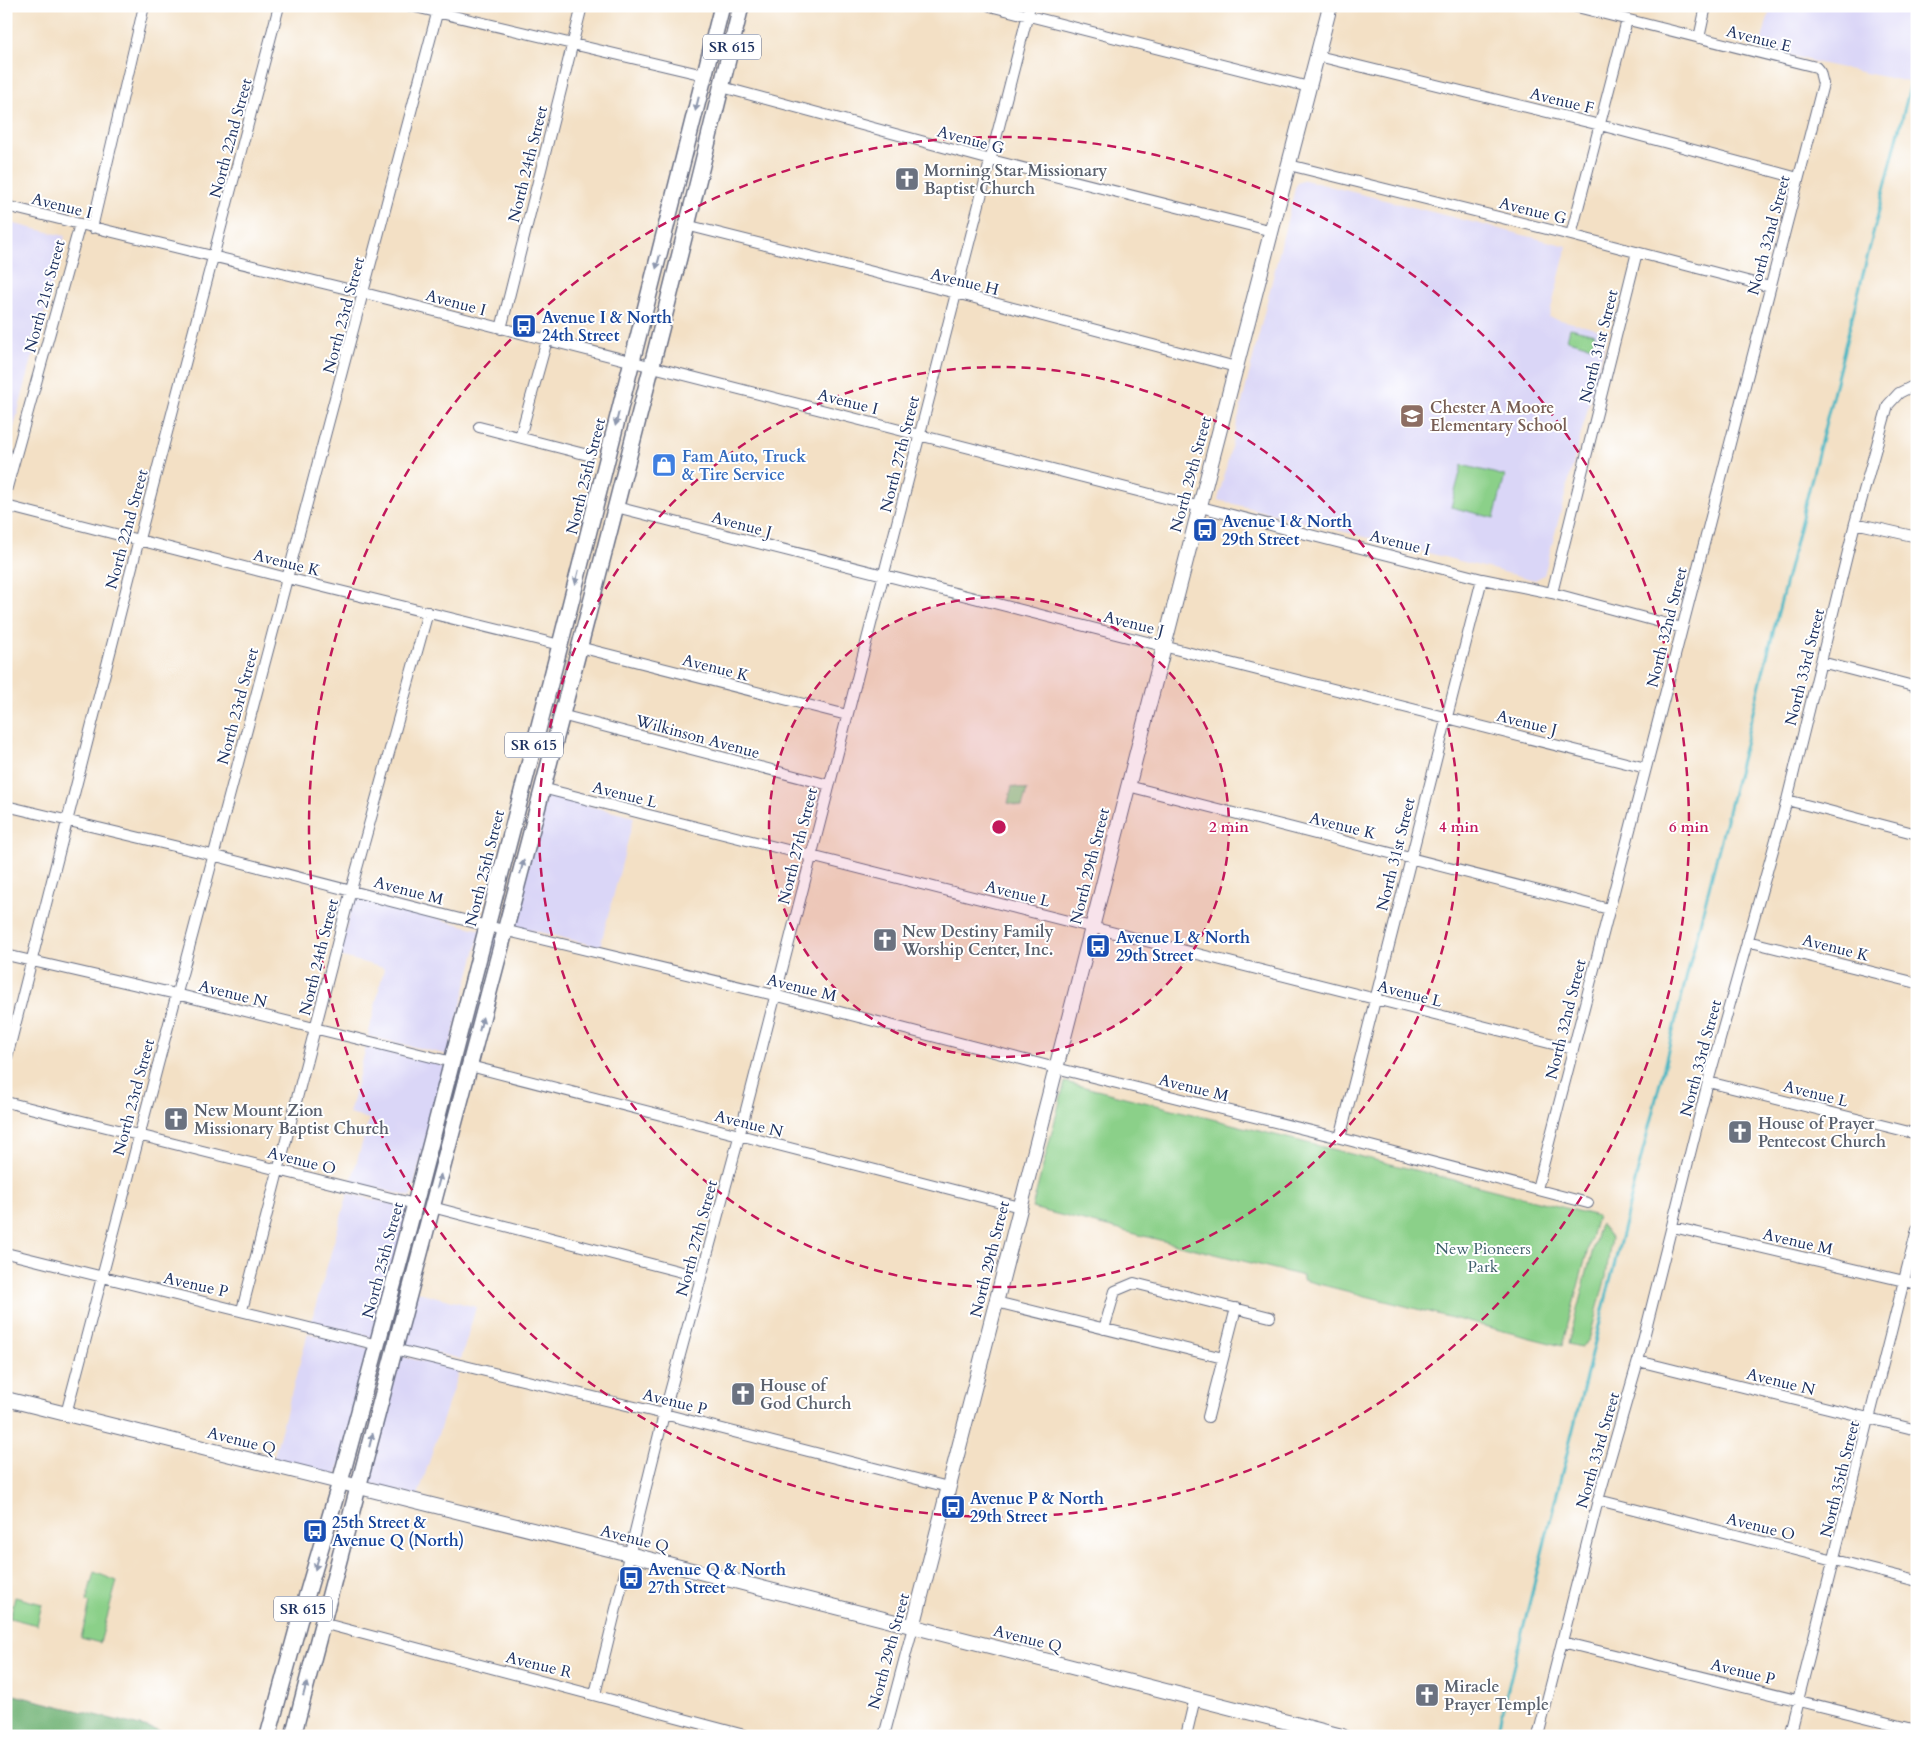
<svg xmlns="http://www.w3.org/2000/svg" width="1923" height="1742" viewBox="0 0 1923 1742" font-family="Cardo,serif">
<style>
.built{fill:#dad6f7}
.green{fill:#8bd089;stroke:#538074}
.forest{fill:#70b275;stroke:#46706a}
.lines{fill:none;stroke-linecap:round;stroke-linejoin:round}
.stream{stroke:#4ab7c4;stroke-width:3}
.street-casing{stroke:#676d82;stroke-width:12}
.secondary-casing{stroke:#676d82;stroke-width:16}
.primary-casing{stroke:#676d82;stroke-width:18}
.street{stroke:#fff;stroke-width:10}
.secondary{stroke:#fff;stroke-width:14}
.primary{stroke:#fff;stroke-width:15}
.oneway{fill:#8d97ae}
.ring{fill:none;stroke:#c2185b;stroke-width:2.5;stroke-dasharray:9 6}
.labels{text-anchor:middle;stroke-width:4;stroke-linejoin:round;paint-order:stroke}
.shield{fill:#fff;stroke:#5f6d8e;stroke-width:1}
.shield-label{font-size:15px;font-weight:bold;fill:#1b2f5e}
.street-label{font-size:16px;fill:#1b2f5e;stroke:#fff}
.worship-label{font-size:16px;font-weight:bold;fill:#5b616d;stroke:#fff;text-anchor:start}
.transit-label{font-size:16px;font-weight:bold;fill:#164399;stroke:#fff;text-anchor:start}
.education-label{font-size:16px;font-weight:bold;fill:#785e54;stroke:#fff;text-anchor:start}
.shop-label{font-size:16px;font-weight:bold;fill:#366cbe;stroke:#fff;text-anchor:start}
.park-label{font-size:16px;fill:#3d5f6b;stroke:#fff}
.centre{fill:#c2185b;stroke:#fff;stroke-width:2.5}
.ring-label{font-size:15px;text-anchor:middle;font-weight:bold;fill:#c2185b;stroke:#fff;stroke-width:4;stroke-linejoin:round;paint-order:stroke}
</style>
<rect width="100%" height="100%" fill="#fff"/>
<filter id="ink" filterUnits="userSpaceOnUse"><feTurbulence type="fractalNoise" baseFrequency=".02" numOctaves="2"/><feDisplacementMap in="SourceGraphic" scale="10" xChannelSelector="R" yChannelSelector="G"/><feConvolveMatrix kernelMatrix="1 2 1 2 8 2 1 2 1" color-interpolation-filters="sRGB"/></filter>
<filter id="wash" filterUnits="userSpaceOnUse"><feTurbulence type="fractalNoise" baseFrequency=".0096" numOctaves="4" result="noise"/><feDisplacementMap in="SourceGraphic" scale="20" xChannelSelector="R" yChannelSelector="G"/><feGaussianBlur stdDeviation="1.12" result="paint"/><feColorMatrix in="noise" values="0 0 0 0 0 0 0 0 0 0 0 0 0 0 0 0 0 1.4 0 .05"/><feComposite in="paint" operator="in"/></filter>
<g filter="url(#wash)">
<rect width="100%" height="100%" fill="#f3e0c5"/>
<path class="built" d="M1771,6H1917V84L1819,63L1760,47Z
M1305,180L1567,246L1549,317L1608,332L1544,575L1535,580L1218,500L1295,188L1297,183Z
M6,222L65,236L6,457Z
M546,795L634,817L600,947L511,925Z
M354,897L481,930L448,1055L368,1036L384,968L339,956Z
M491,932L499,934L424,1209L420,1203Z
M366,1047L446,1066L411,1197L351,1182L369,1119L349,1114Z
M348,1193L409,1208L374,1338L311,1322Z
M414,1291L476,1307L461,1359L400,1344Z
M308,1333L371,1349L337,1476L273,1460Z
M397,1355L459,1370L418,1496L365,1483Z"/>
<path class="green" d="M1570,328L1595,334L1592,346L1567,340Z
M1462,465L1505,476L1494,518L1451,507Z
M1012,786L1027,790L1022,807L1008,803Z
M1065,1082L1597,1216L1562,1346L1303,1280V1276L1032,1208Z
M1600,1223L1611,1237L1606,1277L1589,1340L1581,1347L1568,1344Z
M94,1572L117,1581L100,1643L81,1638L90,1603L86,1602Z
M15,1597L42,1604L37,1625L10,1618Z"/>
<path class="forest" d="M6,1693L181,1736H6Z"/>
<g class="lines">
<path class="stream" d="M1496,1736L1917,59"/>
</g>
</g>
<g filter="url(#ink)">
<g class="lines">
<defs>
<path id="street" d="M411,6L704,75
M990,6L1309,87
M1699,38L1706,6
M1318,56L1600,125L1798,178
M722,87L991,160L1272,231
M1289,165L1571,235L1770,287
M6,206L364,293L1482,579L1552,593L1682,628
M686,225L956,293L1236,367
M92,228L144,6
M1571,235L1627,20
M501,329L582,6
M479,427L588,455
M520,437L547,340
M6,491L80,224
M6,506L287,578L560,645
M616,507C958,597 1303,680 1646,768
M1855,523L1917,537
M1552,593L1637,252
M579,647L847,715
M1821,662L1917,687
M561,715L829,785
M1128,786L1609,909
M542,788L1573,1049
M1787,800L1917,834
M6,806L212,855L487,926L774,995L1056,1068L1344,1139L1588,1203
M1747,941L1917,983
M6,955L176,994L452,1062
M6,1061L139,539L279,6
M470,1066L1020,1207
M1708,1082L1917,1134
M6,1102L415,1204
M1340,1138L1482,579
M1537,1189L1823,84L1820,72L1816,67L1573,6
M432,1207L701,1277
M1673,1227L1917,1284
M6,1253L378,1345
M996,1302L1223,1358
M242,1310L351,890L428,612
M1104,1329L1115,1291L1134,1283L1270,1317
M394,1349L664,1414L948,1487
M1638,1361L1917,1430
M66,1414C188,944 318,476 439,6
M1208,1417L1236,1308
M1598,1500L1917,1581
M322,1623L748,1736
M1562,1642L1917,1730
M595,1694L664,1414L739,1137L1030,6
M884,1736L913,1627
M1186,1736L1195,1698
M1538,1736L1598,1500L1638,1361L1708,1082L1787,800L1855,523L1888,405L1899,393L1911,387L1917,388
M1789,1736L1917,1229"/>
<path id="secondary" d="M6,1399L629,1554L1342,1736
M913,1627L1202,498L1330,6"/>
<path id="primary" d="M268,1736L301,1615L340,1482L415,1204L560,645L722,6
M293,1736C443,1159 601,585 741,6"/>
</defs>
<use href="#street" class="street-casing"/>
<use href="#secondary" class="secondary-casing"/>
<use href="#primary" class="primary-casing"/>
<use href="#street" class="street"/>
<use href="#secondary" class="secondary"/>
<use href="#primary" class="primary"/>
</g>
<defs><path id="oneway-solid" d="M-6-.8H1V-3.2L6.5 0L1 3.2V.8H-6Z" transform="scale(1.25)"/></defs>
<g class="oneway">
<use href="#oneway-solid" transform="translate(697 104) rotate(104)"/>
<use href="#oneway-solid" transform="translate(658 262) rotate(105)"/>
<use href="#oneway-solid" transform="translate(617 419) rotate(104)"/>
<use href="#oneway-solid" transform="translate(577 577) rotate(104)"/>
<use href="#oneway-solid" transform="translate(522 867) rotate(-75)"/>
<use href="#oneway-solid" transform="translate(481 1024) rotate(-76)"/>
<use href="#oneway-solid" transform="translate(439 1181) rotate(-75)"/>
<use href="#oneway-solid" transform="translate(371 1440) rotate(-76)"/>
<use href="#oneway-solid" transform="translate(317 1563) rotate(107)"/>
<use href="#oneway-solid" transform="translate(305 1689) rotate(-75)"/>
</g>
</g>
<circle cx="999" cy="827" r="230" fill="#c2185b" fill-opacity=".12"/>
<g class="ring">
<circle cx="999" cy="827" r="230"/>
<circle cx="999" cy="827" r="460"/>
<circle cx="999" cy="827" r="690"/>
</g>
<defs>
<symbol id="church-square" viewBox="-11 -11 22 22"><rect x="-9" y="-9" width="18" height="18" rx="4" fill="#6b7280" stroke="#fff"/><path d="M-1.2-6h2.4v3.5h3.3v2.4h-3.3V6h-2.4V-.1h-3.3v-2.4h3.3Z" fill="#fff"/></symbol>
<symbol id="bus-square" viewBox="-11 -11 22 22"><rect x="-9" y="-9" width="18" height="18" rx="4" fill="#1a4fb4" stroke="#fff"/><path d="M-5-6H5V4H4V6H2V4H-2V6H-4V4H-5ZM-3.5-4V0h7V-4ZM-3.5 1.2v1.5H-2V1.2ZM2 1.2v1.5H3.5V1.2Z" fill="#fff"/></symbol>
<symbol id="school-square" viewBox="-11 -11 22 22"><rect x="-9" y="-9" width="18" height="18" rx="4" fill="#8d6e63" stroke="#fff"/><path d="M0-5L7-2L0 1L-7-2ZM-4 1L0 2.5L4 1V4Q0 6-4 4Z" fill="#fff"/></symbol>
<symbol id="shop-square" viewBox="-11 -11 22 22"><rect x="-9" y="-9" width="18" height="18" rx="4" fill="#3f7fe0" stroke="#fff"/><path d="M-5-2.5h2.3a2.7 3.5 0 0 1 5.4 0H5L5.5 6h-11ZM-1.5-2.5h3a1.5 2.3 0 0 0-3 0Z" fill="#fff"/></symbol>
</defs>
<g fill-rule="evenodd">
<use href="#church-square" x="893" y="165" width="28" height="28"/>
<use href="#bus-square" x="510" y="312" width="28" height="28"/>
<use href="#school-square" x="1398" y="402" width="28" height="28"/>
<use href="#shop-square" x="650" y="451" width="28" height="28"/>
<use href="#bus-square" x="1191" y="516" width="28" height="28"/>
<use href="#church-square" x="871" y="926" width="28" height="28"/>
<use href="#bus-square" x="1084" y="932" width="28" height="28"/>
<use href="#church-square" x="162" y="1105" width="28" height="28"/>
<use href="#church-square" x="1726" y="1118" width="28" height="28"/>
<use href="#church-square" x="729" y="1380" width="28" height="28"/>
<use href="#bus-square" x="939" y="1493" width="28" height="28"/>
<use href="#bus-square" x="301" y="1517" width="28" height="28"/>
<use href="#bus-square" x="617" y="1564" width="28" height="28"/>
<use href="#church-square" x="1413" y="1681" width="28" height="28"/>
</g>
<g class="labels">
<g class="shield">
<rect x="703" y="34.5" width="58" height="25" rx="4"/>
<rect x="505" y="732.5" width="58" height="25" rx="4"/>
<rect x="274" y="1596.5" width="58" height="25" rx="4"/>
</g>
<g class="shield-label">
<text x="732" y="52">SR 615</text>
<text x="534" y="750">SR 615</text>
<text x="303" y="1614">SR 615</text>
</g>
<g class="street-label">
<text transform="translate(1759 38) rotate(14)" y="6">Avenue E</text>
<text transform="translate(1562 100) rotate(14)" y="6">Avenue F</text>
<text transform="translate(230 138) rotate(-75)" y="6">North 22nd Street</text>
<text transform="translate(971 139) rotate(15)" y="6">Avenue G</text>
<text transform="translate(527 164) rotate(-76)" y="6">North 24th Street</text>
<text transform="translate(62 205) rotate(14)" y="6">Avenue I</text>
<text transform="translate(1533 210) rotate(14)" y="6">Avenue G</text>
<text transform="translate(1768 235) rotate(-75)" y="6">North 32nd Street</text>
<text transform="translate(965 281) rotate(14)" y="6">Avenue H</text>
<text transform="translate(44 296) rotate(-75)" y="6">North 21st Street</text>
<text transform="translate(456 302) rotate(15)" y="6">Avenue I</text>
<text transform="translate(343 315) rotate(-75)" y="6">North 23rd Street</text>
<text transform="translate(1598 346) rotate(-76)" y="6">North 31st Street</text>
<text transform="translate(848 401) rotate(14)" y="6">Avenue I</text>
<text transform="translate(899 454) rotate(-76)" y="6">North 27th Street</text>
<text transform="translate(1190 474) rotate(-75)" y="6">North 29th Street</text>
<text transform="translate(585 476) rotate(-76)" y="6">North 25th Street</text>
<text transform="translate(742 524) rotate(15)" y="6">Avenue J</text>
<text transform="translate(126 529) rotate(-75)" y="6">North 22nd Street</text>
<text transform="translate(1400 542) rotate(14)" y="6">Avenue I</text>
<text transform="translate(287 562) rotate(14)" y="6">Avenue K</text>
<text transform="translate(1134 623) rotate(14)" y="6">Avenue J</text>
<text transform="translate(1666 627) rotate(-76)" y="6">North 32nd Street</text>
<text transform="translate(716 667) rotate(14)" y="6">Avenue K</text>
<text transform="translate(1804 667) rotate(-76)" y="6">North 33rd Street</text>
<text transform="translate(237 706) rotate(-75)" y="6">North 23rd Street</text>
<text transform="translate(1527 722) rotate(14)" y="6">Avenue J</text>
<text transform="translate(698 736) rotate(15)" y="6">Wilkinson Avenue</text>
<text transform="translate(625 794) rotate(14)" y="6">Avenue L</text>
<text transform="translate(1343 825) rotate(14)" y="6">Avenue K</text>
<text transform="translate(797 846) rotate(-76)" y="6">North 27th Street</text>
<text transform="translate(1395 854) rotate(-76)" y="6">North 31st Street</text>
<text transform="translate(1089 866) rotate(-76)" y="6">North 29th Street</text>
<text transform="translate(484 868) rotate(-76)" y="6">North 25th Street</text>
<text transform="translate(409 890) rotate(15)" y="6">Avenue M</text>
<text transform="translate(1018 893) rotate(14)" y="6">Avenue L</text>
<text transform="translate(1836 947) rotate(14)" y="6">Avenue K</text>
<text transform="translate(318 957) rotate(-76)" y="6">North 24th Street</text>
<text transform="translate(802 987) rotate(14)" y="6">Avenue M</text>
<text transform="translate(233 993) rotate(14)" y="6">Avenue N</text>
<text transform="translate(1410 993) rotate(14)" y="6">Avenue L</text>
<text transform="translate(1565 1019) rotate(-76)" y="6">North 32nd Street</text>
<text transform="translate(1700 1058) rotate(-75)" y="6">North 33rd Street</text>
<text transform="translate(1194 1087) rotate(14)" y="6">Avenue M</text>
<text transform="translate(1816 1093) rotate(14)" y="6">Avenue L</text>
<text transform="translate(133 1097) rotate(-75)" y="6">North 23rd Street</text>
<text transform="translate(749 1123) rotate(14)" y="6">Avenue N</text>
<text transform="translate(302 1160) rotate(14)" y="6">Avenue O</text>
<text transform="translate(696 1238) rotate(-75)" y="6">North 27th Street</text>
<text transform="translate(1798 1241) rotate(13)" y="6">Avenue M</text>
<text transform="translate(989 1259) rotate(-76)" y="6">North 29th Street</text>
<text transform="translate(382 1260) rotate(-75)" y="6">North 25th Street</text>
<text transform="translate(196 1284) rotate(13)" y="6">Avenue P</text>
<text transform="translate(1781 1381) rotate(14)" y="6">Avenue N</text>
<text transform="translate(675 1401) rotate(14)" y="6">Avenue P</text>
<text transform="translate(242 1440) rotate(14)" y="6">Avenue Q</text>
<text transform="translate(1597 1450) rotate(-74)" y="6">North 33rd Street</text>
<text transform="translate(1839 1479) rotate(-76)" y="6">North 35th Street</text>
<text transform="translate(1761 1526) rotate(14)" y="6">Avenue O</text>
<text transform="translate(635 1538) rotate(14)" y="6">Avenue Q</text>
<text transform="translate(1028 1638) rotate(14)" y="6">Avenue Q</text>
<text transform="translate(888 1651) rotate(-75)" y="6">North 29th Street</text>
<text transform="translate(539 1664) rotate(14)" y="6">Avenue R</text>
<text transform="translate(1743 1671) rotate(14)" y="6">Avenue P</text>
</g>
<g class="worship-label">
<text x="924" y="176">Morning Star Missionary<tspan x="924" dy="18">Baptist Church</tspan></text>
<text x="902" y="937">New Destiny Family<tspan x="902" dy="18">Worship Center, Inc.</tspan></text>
<text x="194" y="1116">New Mount Zion<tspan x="194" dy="18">Missionary Baptist Church</tspan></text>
<text x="1758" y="1129">House of Prayer<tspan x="1758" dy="18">Pentecost Church</tspan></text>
<text x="760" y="1391">House of<tspan x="760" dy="18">God Church</tspan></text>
<text x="1444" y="1692">Miracle<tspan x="1444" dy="18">Prayer Temple</tspan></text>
</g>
<g class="transit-label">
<text x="542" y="323">Avenue I &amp; North<tspan x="542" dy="18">24th Street</tspan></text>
<text x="1222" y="527">Avenue I &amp; North<tspan x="1222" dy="18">29th Street</tspan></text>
<text x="1116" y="943">Avenue L &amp; North<tspan x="1116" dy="18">29th Street</tspan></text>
<text x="970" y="1504">Avenue P &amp; North<tspan x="970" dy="18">29th Street</tspan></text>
<text x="332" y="1528">25th Street &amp;<tspan x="332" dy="18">Avenue Q (North)</tspan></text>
<text x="648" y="1575">Avenue Q &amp; North<tspan x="648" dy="18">27th Street</tspan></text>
</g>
<g class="education-label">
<text x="1430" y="413">Chester A Moore<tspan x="1430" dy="18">Elementary School</tspan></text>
</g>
<g class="shop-label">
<text x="682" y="462">Fam Auto, Truck<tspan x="682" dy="18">&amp; Tire Service</tspan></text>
</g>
<g class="park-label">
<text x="1483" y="1254">New Pioneers<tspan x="1483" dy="18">Park</tspan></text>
</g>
</g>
<circle cx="999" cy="827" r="8" class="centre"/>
<g class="ring-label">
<text x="1229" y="832">2 min</text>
<text x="1459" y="832">4 min</text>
<text x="1689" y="832">6 min</text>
</g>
<rect width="1923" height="1742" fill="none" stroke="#fff" stroke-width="25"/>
</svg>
